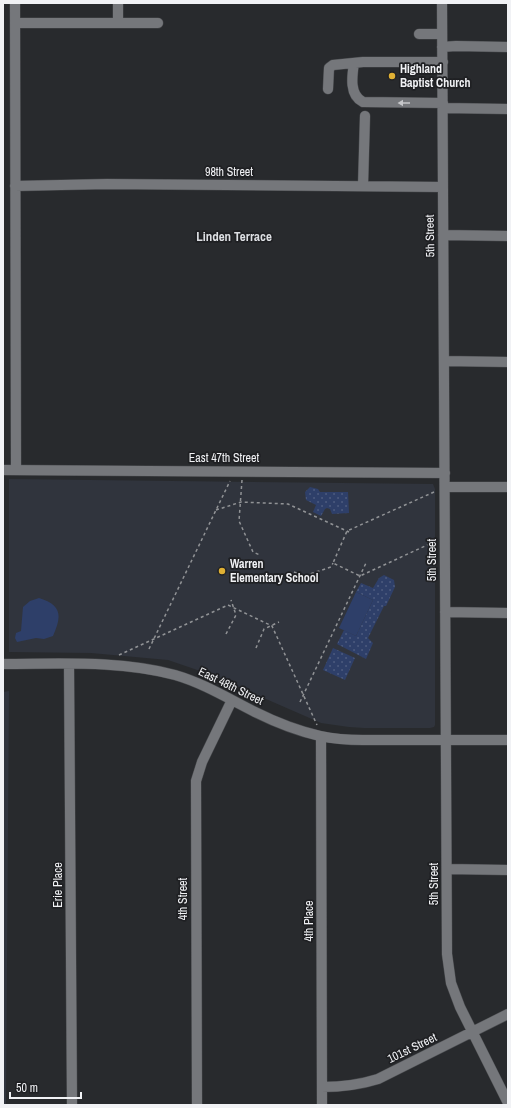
<svg xmlns="http://www.w3.org/2000/svg" width="511" height="1108" viewBox="0 0 511 1108" font-family="'Archivo Narrow',sans-serif">
<style>
.built{fill:#30343d}
.park{fill:url(#park-dots)}
.garden{fill:#2e3f69}
.lines{fill:none;stroke-linecap:round;stroke-linejoin:round}
.minor-casing{stroke:#47494c;stroke-width:11}
.path{stroke:#919396;stroke-width:1.5;stroke-dasharray:3 3;stroke-linecap:butt}
.minor{stroke:#75777b;stroke-width:10}
.oneway{fill:#c6c7ca}
.poi-dot{fill:#dfb034;stroke:#1f2023;stroke-width:1.5}
.labels{text-anchor:middle;stroke-width:3.5;stroke-linejoin:round;paint-order:stroke}
.poi-label{font-size:12px;font-weight:bold;fill:#f1f2f5;stroke:#1f2023;text-anchor:start}
.street-label{font-size:12px;fill:#f1f2f5;stroke:#1f2023}
.neighbourhood-label{font-size:13px;font-weight:bold;fill:#dddfe3;stroke:#1f2023}
</style>
<defs>
<pattern id="park-dots" width="8" height="8" patternUnits="userSpaceOnUse"><rect width="8" height="8" fill="#2e3f69"/><path d="M2 2h.1M6 6h.1" fill="none" stroke="#4d5b7f" stroke-width="1.8" stroke-linecap="round"/></pattern>
</defs>
<rect width="100%" height="100%" fill="#282a2d"/>
<path class="built" d="M9,479L433,484L435,489V725L434,727L430,728H364L349,727L321,723L209,674L168,660L91,653L9,652Z
M9,691L6,1105H3V692Z"/>
<path class="park" d="M310,487L318,489L320,492H348L349,513L332,514L330,509L327,508L325,509L321,516L313,512L316,505L306,500L305,492Z
M384,575L394,580L395,587L386,606H384L368,638L373,643L366,659L337,644L344,630L356,636L373,600L356,592L361,583L373,588L379,578Z
M333,648L355,658L345,680L323,670Z"/>
<path class="garden" d="M356,592L373,600L356,636L339,628Z
M39,598C62,605 62,616 53,636L44,639L36,638L17,642L15,638L16,633L21,631L23,607L30,601Z"/>
<g class="lines">
<defs>
<path id="minor" d="M15,3L16,470
M118,3V23
M442,3L447,954L451,983L460,1007L508,1103
M15,23H158
M419,34H442
M442,47L456,46L508,47
M354,63C352,76 349,95 363,102L443,103
M328,89L329,68L333,65L363,62H443
M443,108L508,109
M15,186L107,184L443,187
M363,186L365,116
M443,235L508,236
M444,361L508,362
M3,470L445,473
M445,487H508
M445,612L508,613
M3,664C60,664 119,660 175,675C203,683 229,699 255,712C275,722 298,731 320,736C334,739 349,740 363,740H508
M69,664L72,1105
M321,737L322,1105
M447,869L508,870
M322,1087C342,1087 359,1085 378,1079L508,1014
M197,1105L196,781L202,762L232,700"/>
</defs>
<use href="#minor" class="minor-casing"/>
<path class="path" d="M242,480L239,521L253,552L260,555
M434,492L347,531L333,563L360,576L436,541
M216,510L241,502L288,504L349,532
M294,572L304,576L331,567L333,563
M226,634L236,615L231,600
M256,648L264,629L279,622
M149,649L230,481
M119,655L228,605L272,626L317,725
M300,702L366,563"/>
<use href="#minor" class="minor"/>
</g>
<defs><path id="oneway-solid" d="M-6-.8H1V-3.2L6.5 0L1 3.2V.8H-6Z"/></defs>
<use class="oneway" href="#oneway-solid" transform="translate(404 103) rotate(180)"/>
<g class="poi-dot">
<circle cx="392" cy="76" r="4"/>
<circle cx="222" cy="571" r="4"/>
</g>
<g class="labels">
<g class="poi-label">
<text x="400" y="73">Highland<tspan x="400" dy="14">Baptist Church</tspan></text>
<text x="230" y="568">Warren<tspan x="230" dy="14">Elementary School</tspan></text>
</g>
<g class="street-label">
<text x="229" y="176">98th Street</text>
<text transform="translate(430 236) rotate(-91)" y="4">5th Street</text>
<text x="224" y="462">East 47th Street</text>
<text transform="translate(432 560) rotate(-90)" y="4">5th Street</text>
<text transform="translate(231 686) rotate(26)" y="4">East 48th Street</text>
<text transform="translate(434 884) rotate(-90)" y="4">5th Street</text>
<text transform="translate(58 885) rotate(-90)" y="4">Erie Place</text>
<text transform="translate(183 899) rotate(-90)" y="4">4th Street</text>
<text transform="translate(309 921) rotate(-90)" y="4">4th Place</text>
<text transform="translate(412 1048) rotate(-26)" y="4">101st Street</text>
</g>
<g class="neighbourhood-label">
<text x="234" y="241">Linden Terrace</text>
</g>
</g>
<rect width="511" height="1108" fill="none" stroke="#f1f2f5" stroke-width="8"/>
<path d="M10 1092v6h71v-6" fill="none" stroke="#f1f2f5" stroke-width="2"/>
<text x="16" y="1092" font-size="12" fill="#f1f2f5" stroke="#1f2023" stroke-width="3" paint-order="stroke">50 m</text>
</svg>
